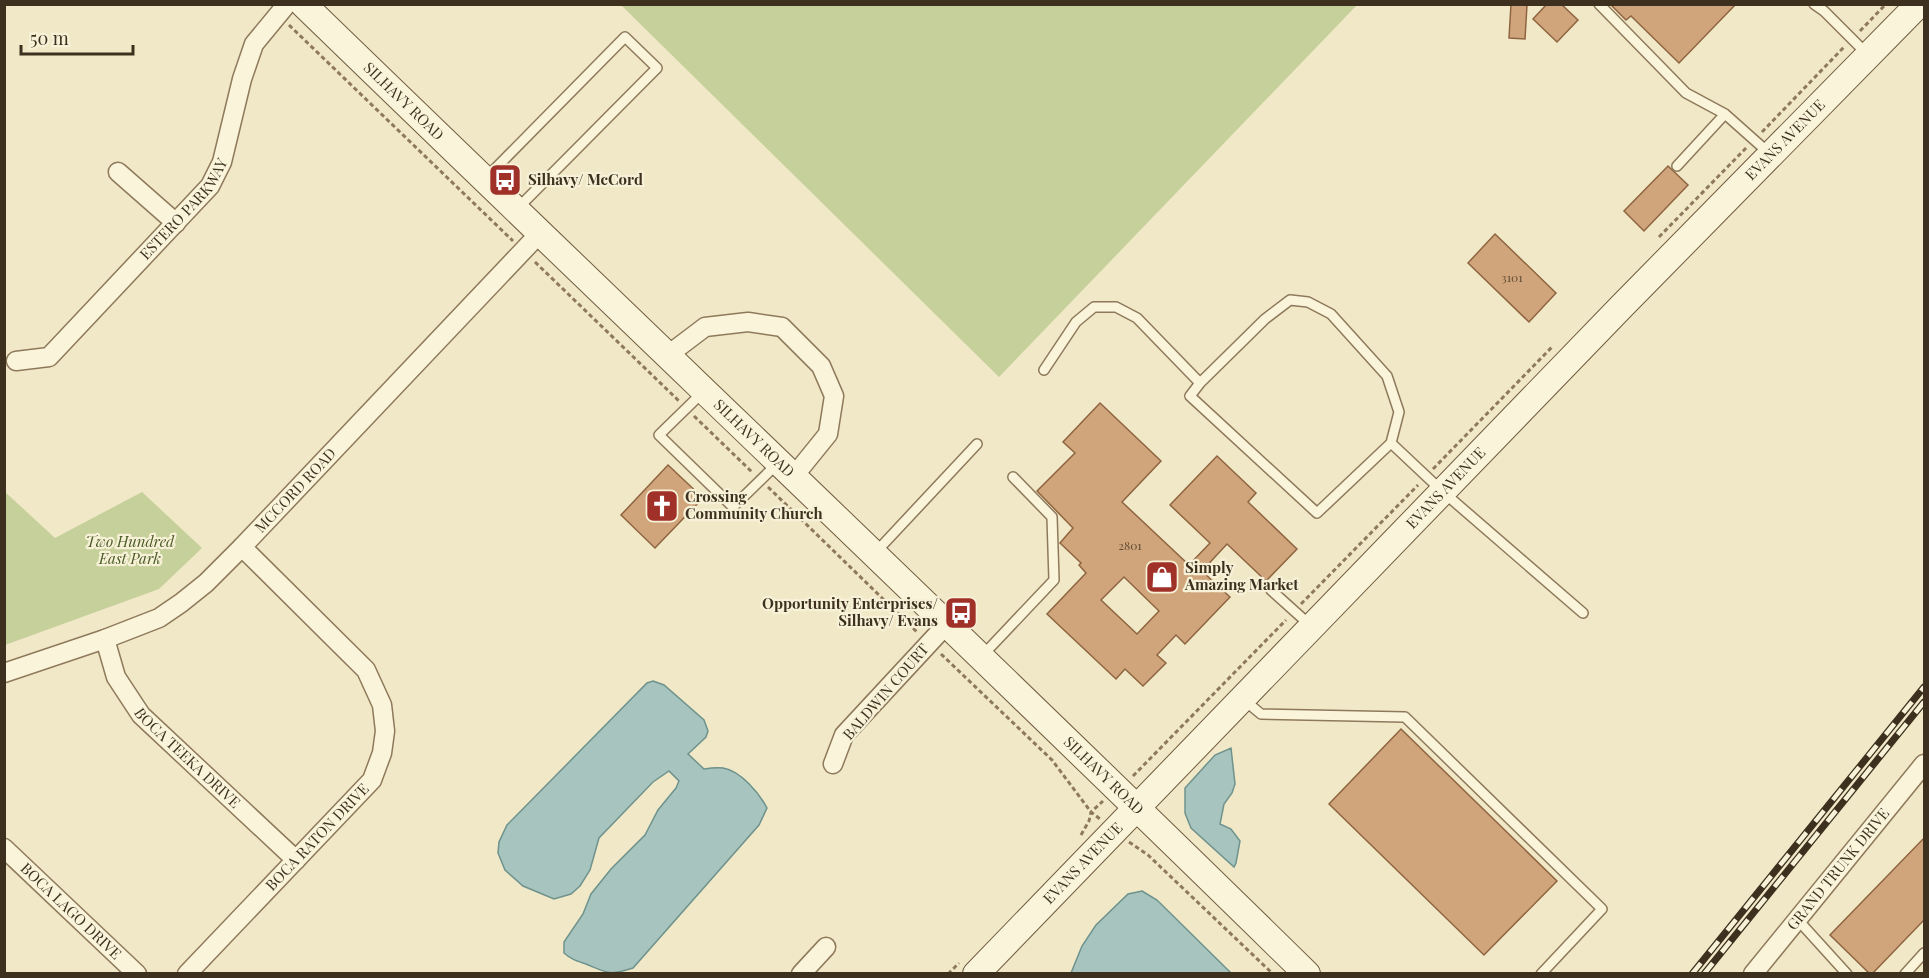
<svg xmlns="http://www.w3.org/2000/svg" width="1929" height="978" viewBox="0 0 1929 978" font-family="'Playfair Display',serif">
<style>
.green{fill:#c5d09a}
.water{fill:#a8c4be;stroke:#6e938d;stroke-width:1.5}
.building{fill:#d0a57b;stroke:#8e6540;stroke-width:1.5;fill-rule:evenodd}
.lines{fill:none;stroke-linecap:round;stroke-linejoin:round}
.lane-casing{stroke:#8e7a5b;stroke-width:12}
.street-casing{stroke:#8e7a5b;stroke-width:21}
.secondary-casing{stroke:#705b3e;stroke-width:28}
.path{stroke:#8e7a5b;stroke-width:3;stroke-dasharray:4.5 3;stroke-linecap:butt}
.lane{stroke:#faf4db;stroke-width:9}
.street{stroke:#faf4db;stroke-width:18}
.secondary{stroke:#faf4db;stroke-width:26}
.rail-casing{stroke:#3d301f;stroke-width:7}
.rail{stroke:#f7f1d7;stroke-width:4.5;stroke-dasharray:14;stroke-linecap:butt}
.labels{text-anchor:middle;stroke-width:4.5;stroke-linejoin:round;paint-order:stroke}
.number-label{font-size:12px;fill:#624d36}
.street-label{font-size:15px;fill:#3d301f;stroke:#f7f1d7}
.poi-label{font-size:15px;font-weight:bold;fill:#3d301f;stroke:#f7f1d7;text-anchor:start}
.park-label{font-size:15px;font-style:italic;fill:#495b25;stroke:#f7f1d7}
</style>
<rect width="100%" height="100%" fill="#f1e8c7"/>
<path class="green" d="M621,5H1357L999,377Z
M4,491L55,538L142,492L202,548L159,589L5,645Z"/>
<path class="water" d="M653,681L664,685L704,720L708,731L706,737L688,754L704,769C710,768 717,767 723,768C741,771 759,793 767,808L759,825L633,968C608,976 608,973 586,964C577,961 572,960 564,953V942L583,914L591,894L611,869L645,835L658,810L676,788L679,781L669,771L653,782L599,838L590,870L580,886L571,894L554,899L523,886L505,870L498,853L499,842L507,825L647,683Z
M1231,748L1235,784L1232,793L1224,804L1220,824L1231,829L1240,841L1236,863L1234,867L1191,828L1185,813V788L1215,755Z
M1142,891L1157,900L1231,973H1071L1082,946L1096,925L1128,894Z"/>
<path class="building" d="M1511,4L1527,5L1525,39L1509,38Z
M1547,4H1561L1578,20L1557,42L1533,19Z
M1610,4H1736L1679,63L1631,16L1626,20Z
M1668,166L1688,185L1644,231L1624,211Z
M1495,234L1556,293L1529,322L1468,263Z
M1100,403L1161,461L1122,502L1189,565L1210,543L1170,505L1217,456L1256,493L1248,502L1297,549L1266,581L1227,544L1202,571L1230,597L1185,644L1176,635L1157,655L1166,663L1143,686L1125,669L1116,679L1047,614L1086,573L1079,565L1081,563L1060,543L1073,528L1037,491L1075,453L1063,442ZM1124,577L1159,611L1137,634L1101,600Z
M668,465L703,498L655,548L621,515Z
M1401,729L1557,881L1484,955L1329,804Z
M1924,838V920L1872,974H1870L1830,935Z"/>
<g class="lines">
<defs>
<path id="lane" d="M1599,4L1686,93L1725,114L1770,154
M1814,4L1824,11L1868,55
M1677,166L1725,114
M485,179L625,37L657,68L517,209
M1044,370L1076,322L1094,307H1116L1137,318L1200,383L1265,319L1290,300L1308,302L1331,314L1387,376L1399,412L1391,443L1442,491L1583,613
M1200,383L1190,396L1317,513L1391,443
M703,392L659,435L733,507L778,463
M876,552L977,444
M1271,590L1311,626
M983,655L1054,580L1052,517L1013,477
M1243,699L1261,714L1405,717L1602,909L1541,974
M1798,920L1847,974
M1905,974L1924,953"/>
<g id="street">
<path d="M118,172L176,223"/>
<path d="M668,355L705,327L748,322L782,327L821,366L834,396L828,434L794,476"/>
<path id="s1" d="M16,361L49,357L210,186L222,162L242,79L254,44L287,4"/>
<path id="s2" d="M105,639L116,677L141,715L296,860"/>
<path id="s3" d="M4,673L105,639L159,618L181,603L206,583L242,547L539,234"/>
<path d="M833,764L844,735L947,624"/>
<path id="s4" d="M4,848L137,974"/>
<path id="s5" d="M187,974L372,780L382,753L385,731L382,705L366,670L242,547"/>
<path d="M801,974L826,947"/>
<path id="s6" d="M1753,974L1924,764"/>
</g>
<g id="secondary">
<path id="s7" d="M303,4C637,328 975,648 1307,974"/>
<path id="s8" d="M976,974L1621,307L1919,4"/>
</g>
</defs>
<use href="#lane" class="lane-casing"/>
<use href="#street" class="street-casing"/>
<use href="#secondary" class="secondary-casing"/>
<path class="path" d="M1519,5V4
M289,25L513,241
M1860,31L1886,4
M1762,132L1845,46
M1659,237L1747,147
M535,262L679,401
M694,416L752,472
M1433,469L1552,347
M768,487L918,633
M1301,604L1418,485
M941,654L1052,760L1091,812L1100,819
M1133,776L1286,620
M1081,835L1089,821L1091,812L1103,801
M1129,842L1148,855L1273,974
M948,974L959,963"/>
<use href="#lane" class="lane"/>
<use href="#street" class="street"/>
<use href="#secondary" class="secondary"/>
<defs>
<path id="rail" d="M1692,974L1924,687
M1704,974L1924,702"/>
</defs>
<use href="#rail" class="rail-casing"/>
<use href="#rail" class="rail"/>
</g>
<defs>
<symbol id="bus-square" viewBox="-11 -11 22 22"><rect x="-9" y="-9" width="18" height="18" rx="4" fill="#a03128" stroke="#f7f1d7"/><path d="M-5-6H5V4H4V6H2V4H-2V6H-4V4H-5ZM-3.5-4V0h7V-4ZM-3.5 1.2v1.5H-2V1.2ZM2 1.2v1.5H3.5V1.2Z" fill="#fff"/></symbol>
<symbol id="church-square" viewBox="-11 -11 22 22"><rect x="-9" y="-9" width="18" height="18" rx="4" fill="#a03128" stroke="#f7f1d7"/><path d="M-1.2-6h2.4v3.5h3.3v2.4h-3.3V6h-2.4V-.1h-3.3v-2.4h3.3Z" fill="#fff"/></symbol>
<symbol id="shop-square" viewBox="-11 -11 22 22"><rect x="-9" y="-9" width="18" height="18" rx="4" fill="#a03128" stroke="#f7f1d7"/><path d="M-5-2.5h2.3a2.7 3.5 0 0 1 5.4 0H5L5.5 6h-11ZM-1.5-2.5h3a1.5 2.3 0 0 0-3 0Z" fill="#fff"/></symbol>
</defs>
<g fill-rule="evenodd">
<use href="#bus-square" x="486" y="161" width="38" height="38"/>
<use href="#church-square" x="643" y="487" width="38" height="38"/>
<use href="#shop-square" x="1143" y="558" width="38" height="38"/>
<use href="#bus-square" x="942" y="594" width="38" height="38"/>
</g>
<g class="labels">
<g class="number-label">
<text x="1512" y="282">3101</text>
<text x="1130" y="550">2801</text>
</g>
<g class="street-label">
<text dy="5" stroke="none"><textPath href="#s7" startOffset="140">SILHAVY ROAD</textPath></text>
<text dy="5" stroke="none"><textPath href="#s8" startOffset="1162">EVANS AVENUE</textPath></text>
<text dy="5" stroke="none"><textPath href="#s1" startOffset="234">ESTERO PARKWAY</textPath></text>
<text dy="5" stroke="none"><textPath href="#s7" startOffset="626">SILHAVY ROAD</textPath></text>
<text dy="5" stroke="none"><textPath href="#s8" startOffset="676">EVANS AVENUE</textPath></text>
<text dy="5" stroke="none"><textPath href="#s3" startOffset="352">MCCORD ROAD</textPath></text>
<text transform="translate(886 692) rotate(-49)" y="5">BALDWIN COURT</text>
<text dy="5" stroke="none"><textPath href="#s2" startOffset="148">BOCA TEEKA DRIVE</textPath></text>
<text dy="5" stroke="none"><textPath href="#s7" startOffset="1112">SILHAVY ROAD</textPath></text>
<text dy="5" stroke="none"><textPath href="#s5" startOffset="189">BOCA RATON DRIVE</textPath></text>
<text dy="5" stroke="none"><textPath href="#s8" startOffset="154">EVANS AVENUE</textPath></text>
<text dy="5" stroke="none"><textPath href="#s6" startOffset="135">GRAND TRUNK DRIVE</textPath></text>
<text dy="5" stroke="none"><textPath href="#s4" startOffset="92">BOCA LAGO DRIVE</textPath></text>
</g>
<g class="poi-label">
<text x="528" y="185">Silhavy/ McCord</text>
<text x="685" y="502">Crossing<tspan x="685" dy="17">Community Church</tspan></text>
<text x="1185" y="573">Simply<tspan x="1185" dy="17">Amazing Market</tspan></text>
<text x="938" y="609" text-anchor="end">Opportunity Enterprises/<tspan x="938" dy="17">Silhavy/ Evans</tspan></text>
</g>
<g class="park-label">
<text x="130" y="547">Two Hundred<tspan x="130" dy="17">East Park</tspan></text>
</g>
</g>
<rect width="1929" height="978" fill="none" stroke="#3d301f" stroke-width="12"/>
<path d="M21 45v9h112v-9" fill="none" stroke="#3d301f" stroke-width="3"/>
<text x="30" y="45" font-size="18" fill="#3d301f" stroke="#f7f1d7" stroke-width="4.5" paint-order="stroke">50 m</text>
</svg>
